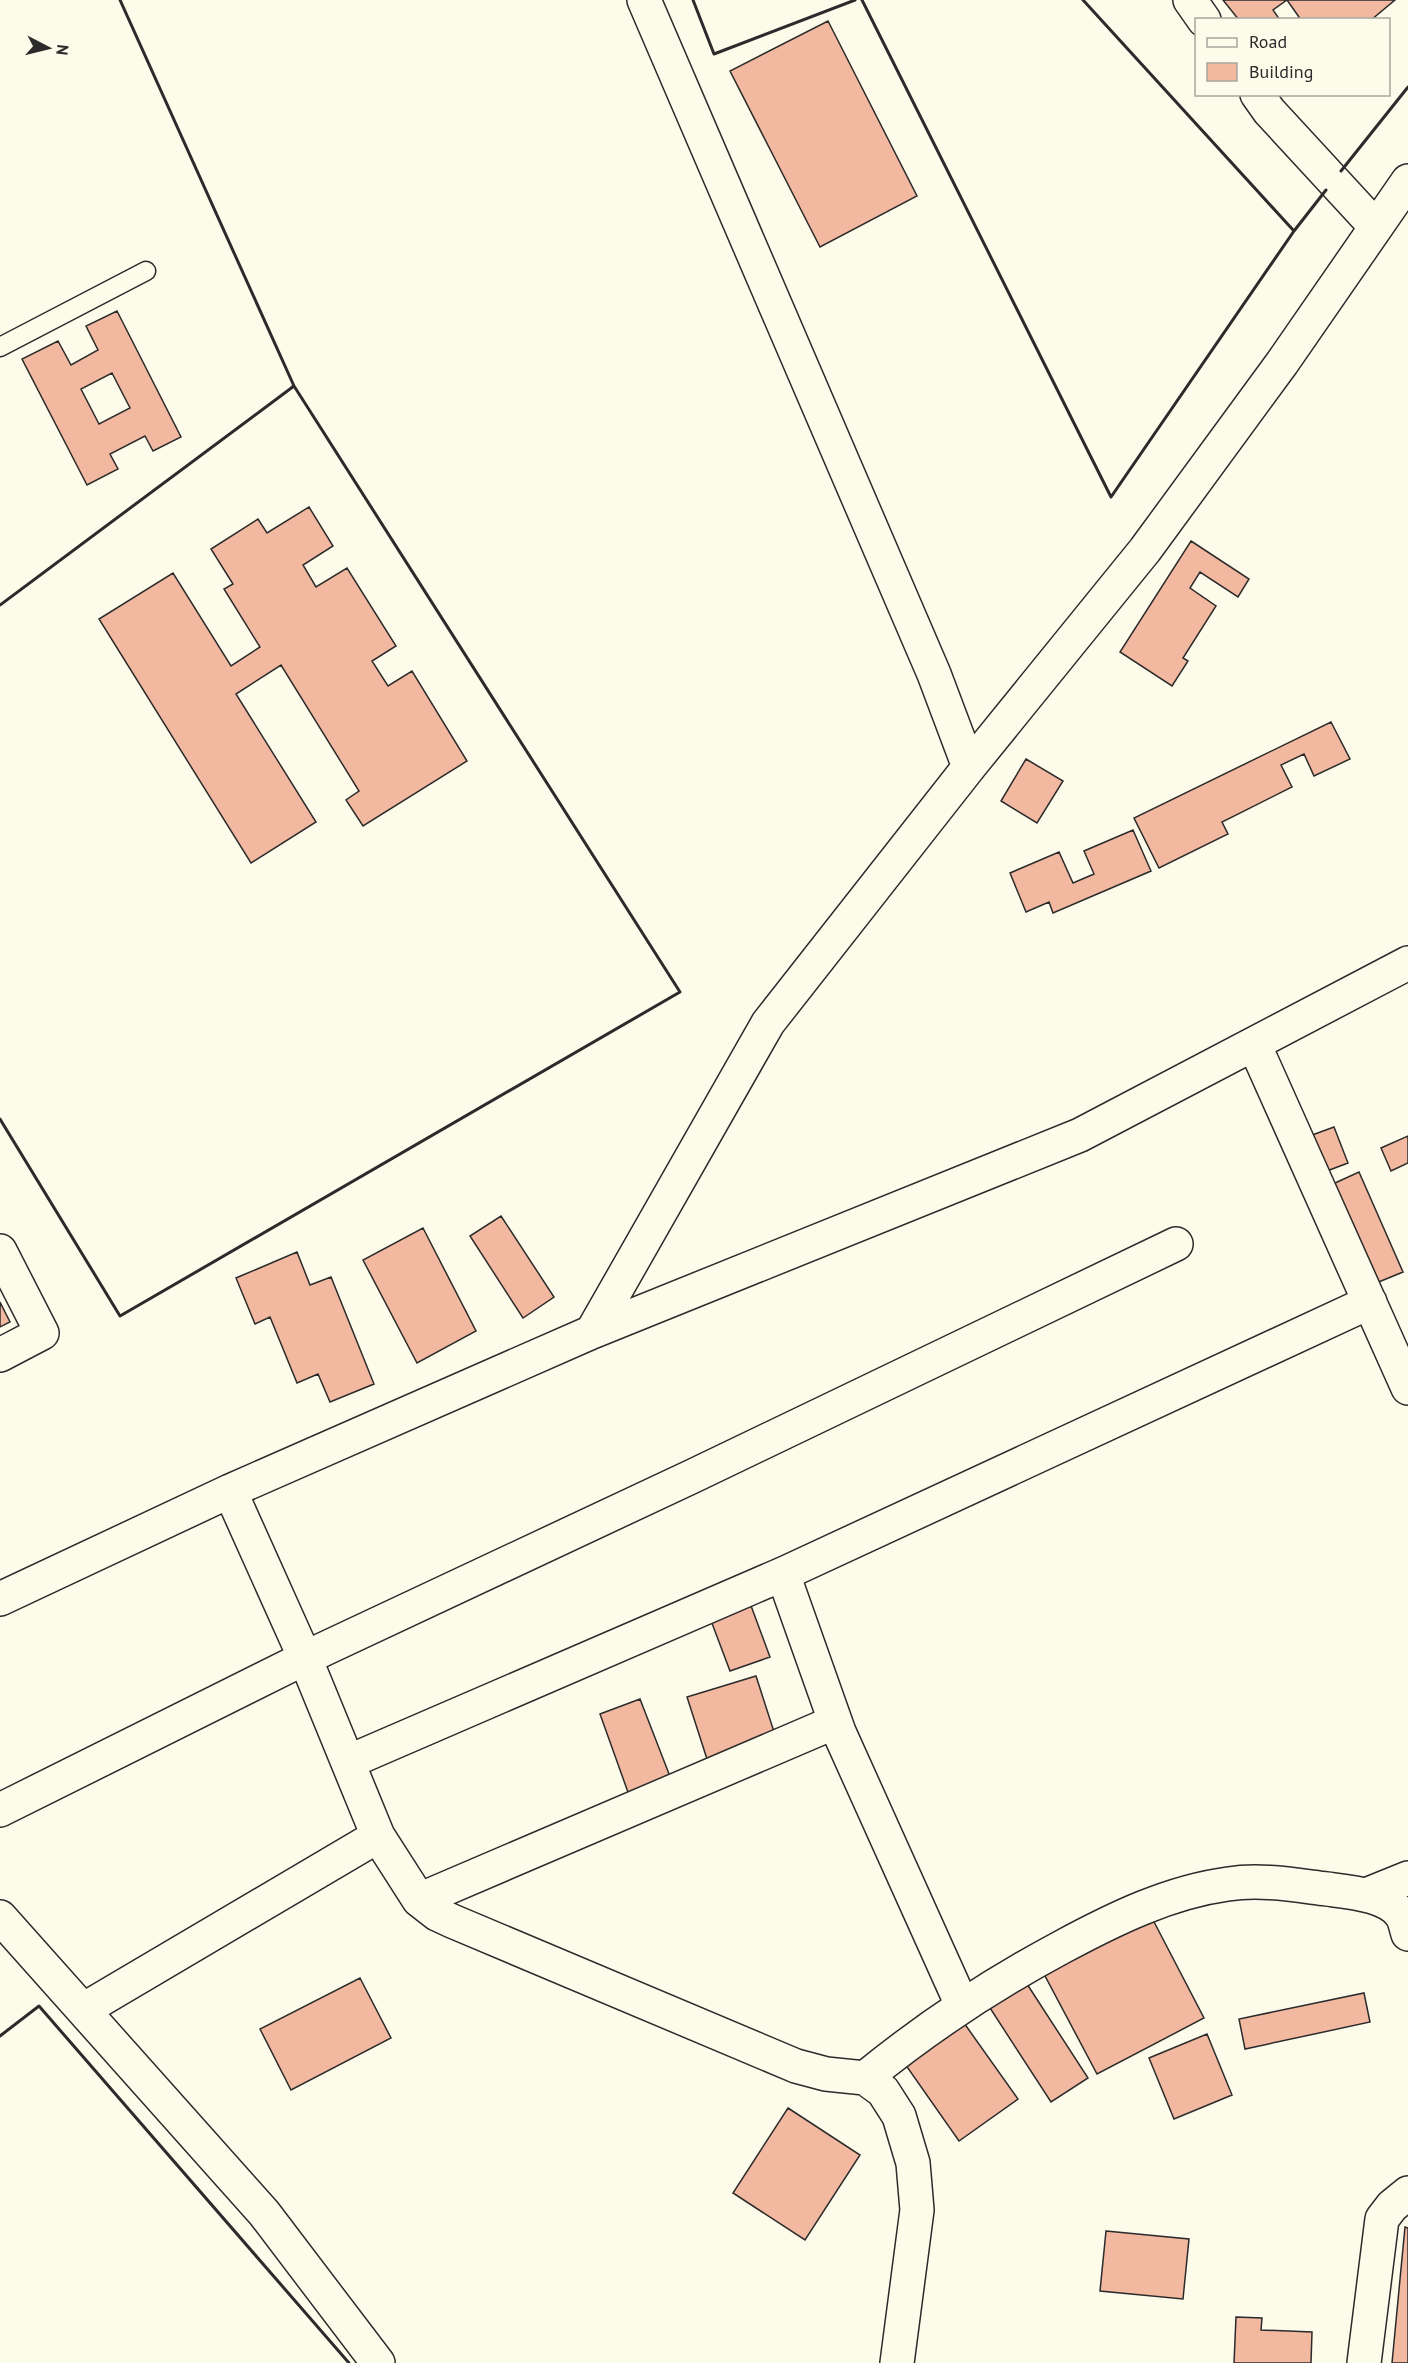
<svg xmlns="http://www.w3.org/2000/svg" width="1408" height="2363" viewBox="0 0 1408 2363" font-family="'PT Sans',sans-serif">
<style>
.building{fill:#f2b8a0;stroke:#2b2b2b;stroke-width:1.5;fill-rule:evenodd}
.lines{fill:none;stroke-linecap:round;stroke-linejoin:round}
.service-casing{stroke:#2b2b2b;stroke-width:21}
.minor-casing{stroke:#2b2b2b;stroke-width:36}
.service{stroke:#fdfbea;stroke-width:18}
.minor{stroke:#fdfbea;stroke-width:33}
.wall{stroke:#2b2b2b;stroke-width:3}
</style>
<rect width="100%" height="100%" fill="#fdfbea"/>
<path class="building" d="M1223,0H1395L1371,20H1296L1299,17L1287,0L1273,10L1280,20H1239Z
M828,21L917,196L820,247L730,71Z
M117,311L181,437L153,451L145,436L110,454L118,469L87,485L22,359L58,341L71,365L98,350L86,326ZM112,373L130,408L99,424L81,389Z
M309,507L333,546L303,565L316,587L347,568L396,646L372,661L388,686L412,671L467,761L363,826L346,800L359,791L281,665L236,694L316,822L251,863L99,619L173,573L231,666L260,647L224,589L233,584L211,549L258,519L267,533Z
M1191,541L1249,579L1238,597L1200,572L1190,588L1216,606L1183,658L1188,661L1172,686L1120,652Z
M1331,722L1350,759L1314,776L1304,754L1281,765L1292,787L1222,822L1228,834L1159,868L1134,818Z
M1026,759L1063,781L1037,823L1001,801Z
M1133,830L1151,871L1053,913L1049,902L1026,912L1010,873L1059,852L1073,883L1094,874L1084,851Z
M1334,1127L1348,1163L1319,1174L1304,1138Z
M1408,1136V1163L1391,1171L1381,1148Z
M1359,1172L1403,1272L1364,1288L1322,1189Z
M501,1216L554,1297L523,1318L470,1236Z
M423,1228L476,1331L417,1363L363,1260Z
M297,1252L310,1285L331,1277L374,1384L330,1402L318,1374L297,1383L270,1317L255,1324L236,1278Z
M0,1302L10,1322L0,1327Z
M750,1603L770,1657L730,1671L710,1618Z
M756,1676L776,1738L707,1759L687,1697Z
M640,1699L671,1779L629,1795L600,1714Z
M1152,1918L1204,2018L1097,2074L1044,1974Z
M360,1978L391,2038L291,2090L260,2029Z
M1027,1984L1088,2078L1051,2102L990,2008Z
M1364,1993L1370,2022L1245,2049L1239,2019Z
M964,2023L1018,2099L959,2141L905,2064Z
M1207,2034L1232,2095L1174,2119L1149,2058Z
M788,2108L860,2155L805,2240L733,2193Z
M1405,2227L1408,2228V2363H1392Z
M1106,2231L1189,2239L1183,2299L1100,2291Z
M1236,2317L1262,2318L1261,2330L1312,2332L1311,2363H1234Z"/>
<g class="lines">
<defs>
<path id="service" d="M0,347L146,271"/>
<path id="minor" d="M644,0L934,674L969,767
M1190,0L1204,20
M1257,94L1269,111L1376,227
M1254,1044L1408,1388
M0,1251L42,1333L0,1355
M592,1332L768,1023L969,767L1145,550L1282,363L1408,181
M230,1491L305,1658L378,1836L419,1900L437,1914L452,1921L796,2066L826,2074L865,2078L883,2091L899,2116L913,2163L917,2210L897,2363
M783,1574L839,1732L962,2005
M0,1599L230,1491L592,1332L1080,1135L1408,963
M348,1762L783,1574L1370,1302
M0,1810L305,1658L693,1476L1176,1244
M1366,1895L1408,1878
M419,1900L835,1722
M0,1917L264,2213L378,2363
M83,2010L378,1836
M865,2078C926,2028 993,1984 1062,1947C1114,1919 1169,1892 1228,1884C1261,1879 1294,1885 1327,1889C1350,1892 1389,1895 1402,1916C1405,1921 1406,1928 1408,1934
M1364,2363L1382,2219L1392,2206L1408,2193"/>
</defs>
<use href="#service" class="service-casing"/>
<use href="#minor" class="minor-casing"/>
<use href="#service" class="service"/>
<use href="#minor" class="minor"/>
<path class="wall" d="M120,0L294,386L292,387
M693,0L714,54L855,0
M862,0L1111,497L1294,231L1326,190
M1083,0L1294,231
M1341,171L1408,87
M0,605L294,386L680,992L120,1316L0,1119
M0,2036L39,2006L349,2363"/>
</g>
<rect x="1195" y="18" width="195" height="78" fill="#fdfbea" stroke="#a9a89e" stroke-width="1.5"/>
<rect x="1207" y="38" width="30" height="9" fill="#fdfbea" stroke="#a9a89e" stroke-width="1.5"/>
<text x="1249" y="48" font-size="18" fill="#2b2b2b">Road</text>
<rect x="1207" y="63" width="30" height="18" fill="#f2b8a0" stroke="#a9a89e" stroke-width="1.5"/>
<text x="1249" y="78" font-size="18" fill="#2b2b2b">Building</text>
<g transform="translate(48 48) rotate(97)" stroke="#fdfbea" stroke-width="4.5" paint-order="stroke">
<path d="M0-4.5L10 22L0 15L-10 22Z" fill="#2b2b2b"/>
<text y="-9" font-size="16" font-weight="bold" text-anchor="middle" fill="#2b2b2b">N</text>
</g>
</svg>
